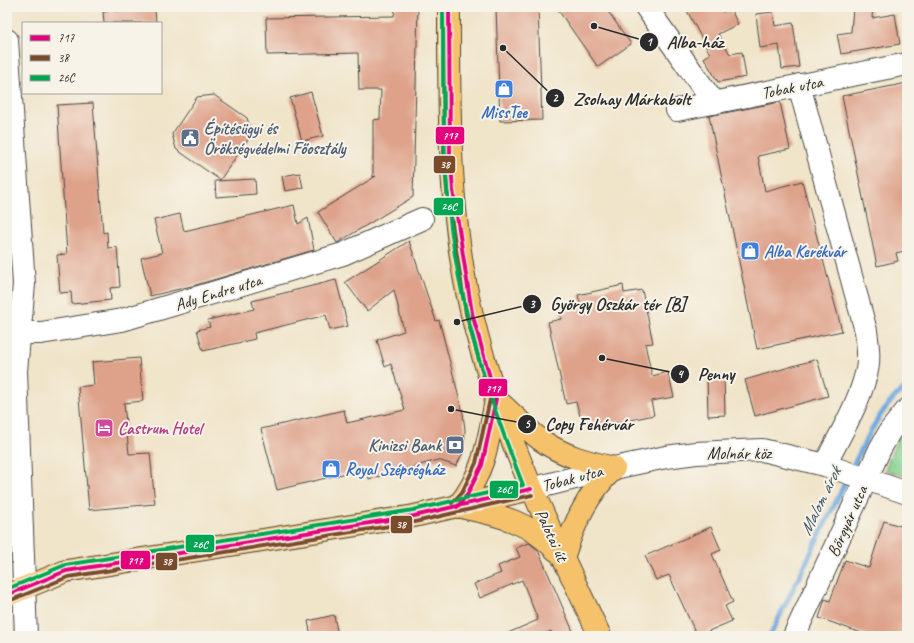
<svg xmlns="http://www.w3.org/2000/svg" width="914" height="643" viewBox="0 0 914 643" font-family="Caveat,sans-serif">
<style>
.green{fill:#84d190;stroke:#587e5e}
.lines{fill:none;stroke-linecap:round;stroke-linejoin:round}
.stream{stroke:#6ea9df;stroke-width:5}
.building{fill:#dea28a}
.minor-casing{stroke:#494743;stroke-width:24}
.major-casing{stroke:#494743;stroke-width:24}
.minor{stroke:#fff;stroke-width:22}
.major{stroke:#f5c16b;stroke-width:22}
.bus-1-casing{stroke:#f7f3e8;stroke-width:7}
.bus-2-casing{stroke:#f7f3e8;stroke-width:7}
.bus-3-casing{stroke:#f7f3e8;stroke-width:7}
.bus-1{stroke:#e5007d;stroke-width:4}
.bus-2{stroke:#7a4b2a;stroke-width:4}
.bus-3{stroke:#00a651;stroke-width:4}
.labels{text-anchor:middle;stroke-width:4;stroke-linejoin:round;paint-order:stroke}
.street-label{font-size:17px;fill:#2b2b2b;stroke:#f7f3e8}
.shop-label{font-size:17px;font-weight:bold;fill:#366cbe;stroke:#f7f3e8;text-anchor:start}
.service-label{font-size:17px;font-weight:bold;fill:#4e5e75;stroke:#f7f3e8;text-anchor:start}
.hotel-label{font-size:17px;font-weight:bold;fill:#b23c85;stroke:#f7f3e8;text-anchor:start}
.water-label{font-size:18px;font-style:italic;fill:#42576a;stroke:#f7f3e8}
.leader{fill:none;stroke:#2b2b2b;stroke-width:1.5}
.callout-dot{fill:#2b2b2b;stroke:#f7f3e8;stroke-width:1.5}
.mark-label{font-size:12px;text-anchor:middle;font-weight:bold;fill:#fff}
.callout-label{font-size:18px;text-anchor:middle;font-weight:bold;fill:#2b2b2b;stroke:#f7f3e8;stroke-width:4;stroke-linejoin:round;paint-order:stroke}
.line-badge{stroke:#f7f3e8;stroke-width:1.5}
.badge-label{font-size:11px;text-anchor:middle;font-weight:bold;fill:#fff}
</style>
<rect width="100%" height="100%" fill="#f7f3e8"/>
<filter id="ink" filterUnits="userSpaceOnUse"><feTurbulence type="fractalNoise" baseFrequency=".025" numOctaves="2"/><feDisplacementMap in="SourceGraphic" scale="8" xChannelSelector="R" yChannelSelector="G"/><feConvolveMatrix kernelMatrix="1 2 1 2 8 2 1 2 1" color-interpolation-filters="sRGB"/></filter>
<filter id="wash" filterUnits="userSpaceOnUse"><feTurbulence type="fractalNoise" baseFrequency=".012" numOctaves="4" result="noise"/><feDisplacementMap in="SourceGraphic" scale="16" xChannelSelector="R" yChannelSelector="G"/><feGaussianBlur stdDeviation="0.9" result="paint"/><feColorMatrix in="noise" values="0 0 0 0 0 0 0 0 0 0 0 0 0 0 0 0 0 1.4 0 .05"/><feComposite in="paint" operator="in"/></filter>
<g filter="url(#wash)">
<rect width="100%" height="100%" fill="#f0e4c9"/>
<path class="green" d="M900,432L907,434V477L885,470Z"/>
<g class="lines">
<path class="stream" d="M852,468C867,438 880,407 907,386
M770,636L848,477"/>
</g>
<g id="blocks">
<path class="building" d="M395,7H418L413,197L337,243L318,212L376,176L373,177V120L380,119L381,90H359L358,53L267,55L266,18L394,16Z
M496,7H538L542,120L500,121Z
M556,7H605L631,44L598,67Z
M685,7H720L722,12L730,8L738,24L718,34L730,54L742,52L746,77L718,82L704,58L710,54Z
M853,7H873L872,18L895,14L900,44L841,54L837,34L851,32Z
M155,9L156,23H104L103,12Z
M773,12L775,26L793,23L799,67L782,69L779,45L760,48L756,14Z
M907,83V242L903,243L904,251L896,253L898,261L877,266L842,96Z
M311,92L323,136L302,141L290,98Z
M214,95L247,118L252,134L220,180L176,149L172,134L197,97Z
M780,102L790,149L758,156L765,191L802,181L842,331L757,349L709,116Z
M93,103L103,233L107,232L108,248L117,247L120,287L110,288L111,300L72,304L71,292L60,293L57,255L67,254L57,105Z
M300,173L303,188L285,191L282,176Z
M255,179L256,194L216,197L215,181Z
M294,205L298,224L308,218L314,250L196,285L150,296L141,258L162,253L154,220L180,214L184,231Z
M409,241L436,321L439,320L463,413L465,430L463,453L456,466L438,460L369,479L367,468L277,490L261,429L344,410L347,423L405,410L391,364L385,367L377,340L404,331L394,290L367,311L345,282Z
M336,280L348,326L330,330L326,315L254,333L255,339L203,351L197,330L210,327L208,320L254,309L252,301Z
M623,285L624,293L642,290L653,343L645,344L652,376L668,372L674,397L651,401L654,415L589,429L586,415L580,416L576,402L566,404L548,322L561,319L560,311L581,307L578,295Z
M139,358L143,401L124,403L129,454L150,453L155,504L89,510L78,387L94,385L92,362Z
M817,359L828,396L755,416L745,380Z
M724,375L725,415L708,416L707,376Z
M884,521L907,528V636H870L819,618L825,599L830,601L845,560L869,568Z
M711,527L721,550L712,554L733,602L725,606L732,621L697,636L669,575L656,580L645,556Z
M529,543L538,550L575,636H553L551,631L540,636H501L538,620L522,580L480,598L474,584L501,573L498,566L520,557L516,548Z
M334,615L338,636H311L308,621Z"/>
</g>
</g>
<g filter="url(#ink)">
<use href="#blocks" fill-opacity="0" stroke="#494743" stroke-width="1"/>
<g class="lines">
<defs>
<path id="minor" d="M646,7L714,103
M7,40L24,284L16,371L26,636
M799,85L866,331C868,345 870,361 866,374C858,406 839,436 825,465
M677,110L907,64
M7,329L19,333H41L122,320L343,254L422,219
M531,489L614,468L666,457L696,453L762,450L825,465L907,493
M794,636L880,449L890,431L907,410"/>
<path id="major" d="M449,7C449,110 448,214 472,315C499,428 551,532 600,636
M499,402C513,414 526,429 541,440C563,456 588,462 614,468
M457,507C484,476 489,438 496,399
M465,508C500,515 531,523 556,550
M563,558C574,523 588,493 614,468
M7,595L66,571L414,516L531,489"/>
</defs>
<use href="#minor" class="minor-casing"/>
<use href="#major" class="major-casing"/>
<use href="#minor" class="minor"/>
<use href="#major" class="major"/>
<defs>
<path id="bus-1" d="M449,7L450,153L453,190L472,313L496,399L482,465L467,495L457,507
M7,595L66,571L414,516L531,489"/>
<path id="bus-2" d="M443,7L444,153L447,191L466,314L490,399L476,463L462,492L452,503
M9,601L68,577L415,522L532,495"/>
<path id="bus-3" d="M7,589L65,565L413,510L523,485C490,402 462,317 451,228C442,155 443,81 443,7"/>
</defs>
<use href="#bus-1" class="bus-1-casing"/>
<use href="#bus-2" class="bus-2-casing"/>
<use href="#bus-3" class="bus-3-casing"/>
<use href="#bus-1" class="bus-1"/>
<use href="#bus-2" class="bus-2"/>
<use href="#bus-3" class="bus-3"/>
</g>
</g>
<defs>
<symbol id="shop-square" viewBox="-11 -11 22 22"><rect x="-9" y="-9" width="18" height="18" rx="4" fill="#3f7fe0" stroke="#f7f3e8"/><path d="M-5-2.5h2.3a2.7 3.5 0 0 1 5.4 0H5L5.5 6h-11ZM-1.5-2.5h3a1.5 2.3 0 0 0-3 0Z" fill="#fff"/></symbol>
<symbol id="civic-square" viewBox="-11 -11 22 22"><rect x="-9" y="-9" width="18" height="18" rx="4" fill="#5c6f8a" stroke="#f7f3e8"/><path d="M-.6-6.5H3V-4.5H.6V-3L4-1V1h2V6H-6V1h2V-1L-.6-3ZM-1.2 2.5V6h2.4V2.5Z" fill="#fff"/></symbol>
<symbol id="hotel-square" viewBox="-11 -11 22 22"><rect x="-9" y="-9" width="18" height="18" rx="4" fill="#d1479c" stroke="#f7f3e8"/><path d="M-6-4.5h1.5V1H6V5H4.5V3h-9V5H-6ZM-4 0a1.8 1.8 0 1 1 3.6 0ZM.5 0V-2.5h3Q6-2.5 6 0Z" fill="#fff"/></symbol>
<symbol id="bank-square" viewBox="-11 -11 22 22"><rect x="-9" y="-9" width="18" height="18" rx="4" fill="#5c6f8a" stroke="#f7f3e8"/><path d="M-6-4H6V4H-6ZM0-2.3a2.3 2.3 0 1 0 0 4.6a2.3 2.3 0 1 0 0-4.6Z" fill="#fff"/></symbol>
</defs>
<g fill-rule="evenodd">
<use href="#shop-square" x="493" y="78" width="22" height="22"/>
<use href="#civic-square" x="179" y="127" width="22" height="22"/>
<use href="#shop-square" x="739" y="240" width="22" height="22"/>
<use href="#hotel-square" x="93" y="417" width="22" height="22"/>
<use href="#bank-square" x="444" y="434" width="22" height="22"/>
<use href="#shop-square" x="320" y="458" width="22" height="22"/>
</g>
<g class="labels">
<g class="street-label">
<text transform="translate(792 87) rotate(-11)" y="6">Tobak utca</text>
<text transform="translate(218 292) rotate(-17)" y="6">Ady Endre utca</text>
<text x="739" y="459">Molnár köz</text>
<text transform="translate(572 478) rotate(-15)" y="6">Tobak utca</text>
<text transform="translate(847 521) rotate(-66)" y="6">Bőrgyár utca</text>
<text transform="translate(552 535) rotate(65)" y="6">Palotai út</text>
</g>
<g class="shop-label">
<text x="504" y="118" text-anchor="middle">MissTee</text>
<text x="764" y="257">Alba Kerékvár</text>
<text x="345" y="475">Royal Szépségház</text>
</g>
<g class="service-label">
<text x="204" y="134">Építésügyi és<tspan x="204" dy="20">Örökségvédelmi Főosztály</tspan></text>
<text x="441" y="451" text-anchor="end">Kinizsi Bank</text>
</g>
<g class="hotel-label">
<text x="118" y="434">Castrum Hotel</text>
</g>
<g class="water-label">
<text transform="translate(820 501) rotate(-64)" y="6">Malom árok</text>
</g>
</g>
<path class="leader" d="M594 26L649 42M503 48L555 98M457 322L532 304M602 358L680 374M451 409L527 424"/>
<g class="callout-dot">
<circle cx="594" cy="26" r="4"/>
<circle cx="503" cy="48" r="4"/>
<circle cx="457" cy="322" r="4"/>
<circle cx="602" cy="358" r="4"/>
<circle cx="451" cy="409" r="4"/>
<circle cx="649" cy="42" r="10"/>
<circle cx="555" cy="98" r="10"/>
<circle cx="532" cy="304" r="10"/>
<circle cx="680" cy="374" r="10"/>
<circle cx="527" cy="424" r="10"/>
</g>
<g class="mark-label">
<text x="649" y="46">1</text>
<text x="555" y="102">2</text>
<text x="532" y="308">3</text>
<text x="680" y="378">4</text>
<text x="527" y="428">5</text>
</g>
<g class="callout-label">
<text x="695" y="48">Alba-ház</text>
<text x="632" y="105">Zsolnay Márkabolt</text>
<text x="618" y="310">György Oszkár tér [B]</text>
<text x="716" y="380">Penny</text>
<text x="589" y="430">Copy Fehérvár</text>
</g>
<g class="line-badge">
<rect x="435" y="126" width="30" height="19" rx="4" fill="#e5007d"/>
<rect x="433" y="155" width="23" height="19" rx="4" fill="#7a4b2a"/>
<rect x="433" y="197" width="31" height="19" rx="4" fill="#00a651"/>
<rect x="478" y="378" width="30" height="19" rx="4" fill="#e5007d"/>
<rect x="489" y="480" width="30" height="19" rx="4" fill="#00a651"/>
<rect x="390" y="515" width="23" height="19" rx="4" fill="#7a4b2a"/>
<rect x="185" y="534" width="30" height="19" rx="4" fill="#00a651"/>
<rect x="120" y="550" width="31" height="20" rx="4" fill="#e5007d"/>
<rect x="155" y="552" width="23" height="19" rx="4" fill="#7a4b2a"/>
</g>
<g class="badge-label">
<text x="450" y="139">717</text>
<text x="445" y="168">38</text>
<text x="449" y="210">26C</text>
<text x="493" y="392">717</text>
<text x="504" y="493">26C</text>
<text x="401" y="528">38</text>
<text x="200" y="548">26C</text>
<text x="135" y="564">717</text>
<text x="167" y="565">38</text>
</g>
<rect width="914" height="643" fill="none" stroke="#f7f3e8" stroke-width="24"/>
<rect x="22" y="22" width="140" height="72" fill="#f7f3e8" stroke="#a5a39c"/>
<rect x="30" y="35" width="20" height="6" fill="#e5007d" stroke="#a5a39c"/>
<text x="58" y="42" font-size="12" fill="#2b2b2b">717</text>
<rect x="30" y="55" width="20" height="6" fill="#7a4b2a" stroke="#a5a39c"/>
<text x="58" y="62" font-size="12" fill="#2b2b2b">38</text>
<rect x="30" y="75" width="20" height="6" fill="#00a651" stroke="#a5a39c"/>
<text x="58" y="82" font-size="12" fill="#2b2b2b">26C</text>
</svg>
